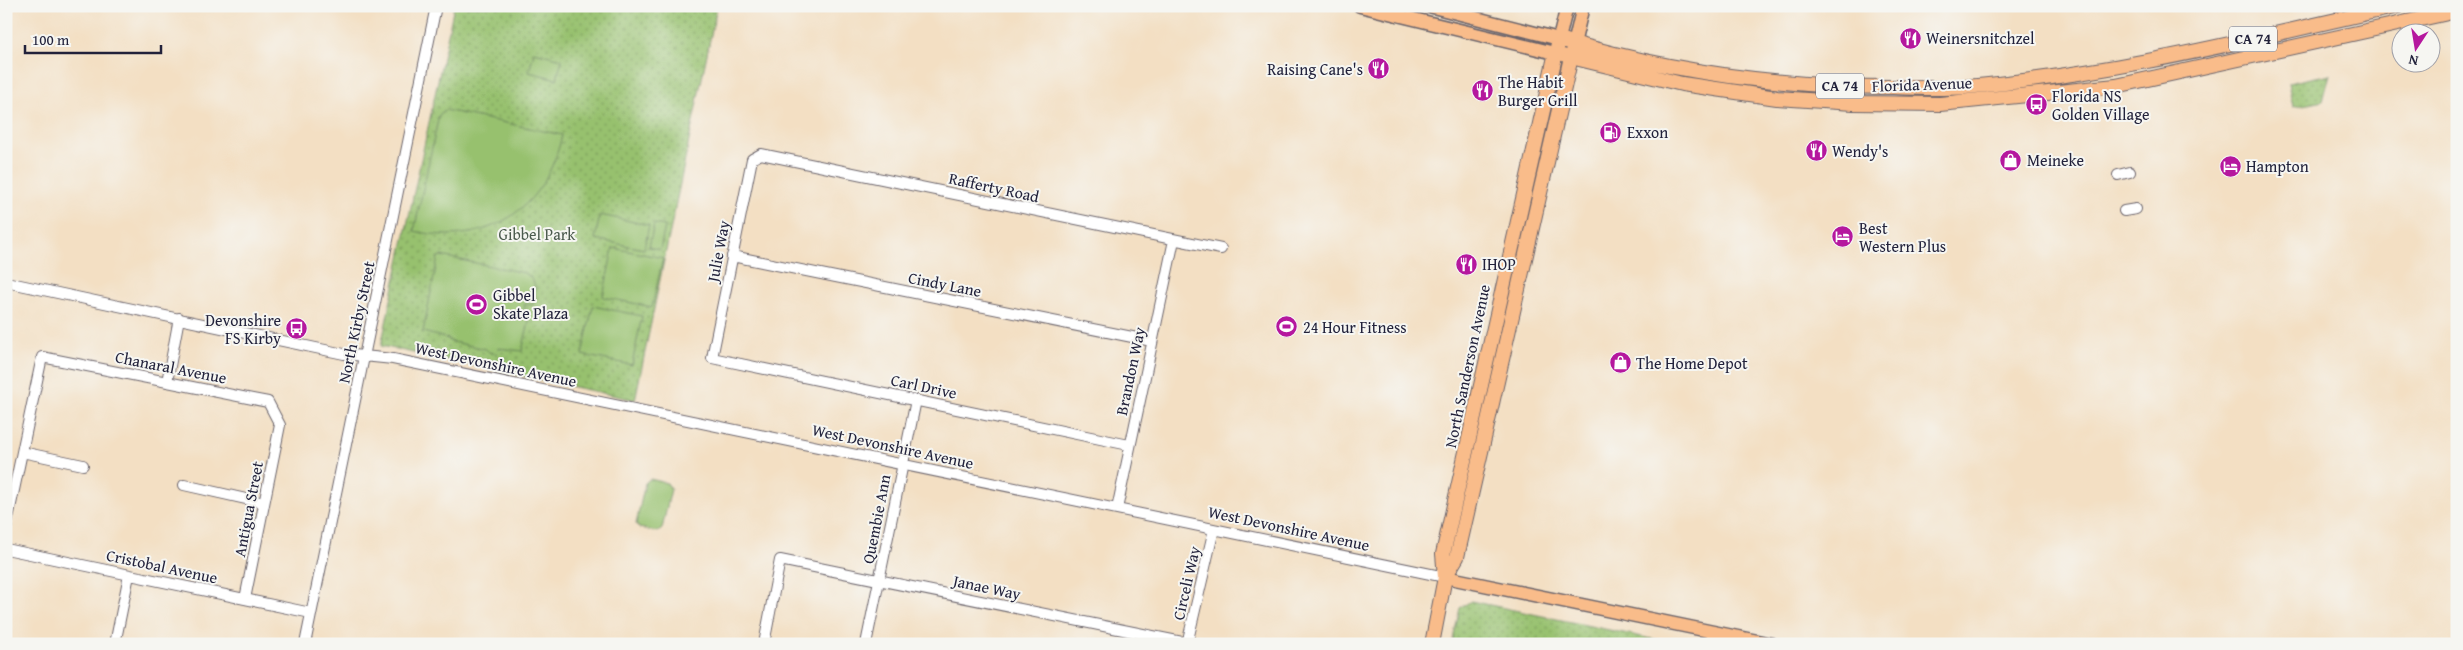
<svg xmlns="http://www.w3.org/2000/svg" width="2463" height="650" viewBox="0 0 2463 650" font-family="'Gentium Book Plus',serif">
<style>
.green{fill:url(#green-dots);stroke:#5c7254}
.pitch{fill:#97c16e;stroke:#5c7254}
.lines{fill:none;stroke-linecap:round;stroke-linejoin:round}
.minor-casing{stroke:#6b646b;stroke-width:12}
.major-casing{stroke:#6b646b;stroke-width:15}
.highway-casing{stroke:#6b646b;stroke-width:16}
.minor{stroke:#fff;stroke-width:10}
.major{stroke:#f9bc8a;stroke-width:12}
.highway{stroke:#f9bc8a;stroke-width:14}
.labels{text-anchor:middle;stroke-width:4;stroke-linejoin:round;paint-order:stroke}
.shield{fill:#f6f6f2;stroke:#626272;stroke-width:1}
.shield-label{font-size:15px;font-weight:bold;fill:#22223b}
.poi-label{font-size:16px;fill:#22223b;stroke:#f6f6f2;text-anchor:start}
.street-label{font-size:16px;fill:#22223b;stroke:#f6f6f2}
.park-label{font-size:16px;fill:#4b5a4d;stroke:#f6f6f2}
</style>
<defs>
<pattern id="green-dots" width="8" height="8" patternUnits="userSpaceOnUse" patternTransform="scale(1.25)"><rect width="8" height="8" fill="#97c16e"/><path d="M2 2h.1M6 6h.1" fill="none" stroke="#7b9c5c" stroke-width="1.8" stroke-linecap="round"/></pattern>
</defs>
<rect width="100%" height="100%" fill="#f6f6f2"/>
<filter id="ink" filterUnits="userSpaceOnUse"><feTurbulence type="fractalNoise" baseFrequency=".02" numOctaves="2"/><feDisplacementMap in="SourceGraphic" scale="10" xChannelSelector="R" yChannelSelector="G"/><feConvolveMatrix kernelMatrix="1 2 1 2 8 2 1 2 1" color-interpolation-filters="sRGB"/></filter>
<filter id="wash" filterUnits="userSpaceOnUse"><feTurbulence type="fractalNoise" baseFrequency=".0096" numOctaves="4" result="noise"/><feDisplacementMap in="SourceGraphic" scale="20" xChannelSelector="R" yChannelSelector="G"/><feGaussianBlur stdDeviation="1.12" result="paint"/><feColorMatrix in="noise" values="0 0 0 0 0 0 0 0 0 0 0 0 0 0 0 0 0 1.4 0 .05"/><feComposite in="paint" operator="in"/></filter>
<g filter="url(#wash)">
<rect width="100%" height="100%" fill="#f3dfc3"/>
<path class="green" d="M454,6H717L635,400L381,346Z
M2330,74L2323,101L2293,107L2288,83Z
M1471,601L1676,644H1452L1460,608Z"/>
<path class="pitch" d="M534,52L562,59L557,79L529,72Z
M445,110L562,135C546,208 489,248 414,231L439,115Z
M600,215L649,225L644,249L595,239Z
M654,224L665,226L660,250L649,247Z
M613,248L663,258L652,307L603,297Z
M441,256L525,273C538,281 536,292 533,305L525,304L524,311L530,317L522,351L498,348L497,354L489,352L486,349L449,341V339L423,332L438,257Z
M593,306L642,316L632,365L582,355Z
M650,479L667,483L671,489L662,529L658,532L639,528L636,524L645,483Z"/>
</g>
<g filter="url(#ink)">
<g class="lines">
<defs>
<path id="minor" d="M2118,175L2130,172
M2124,211L2136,209
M732,256L1152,341
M6,282L344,354L393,359L1445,577
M167,382L179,318
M1129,445L712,358L752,159L761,154L1221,249
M22,452L83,465
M184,485L264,503
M1117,509L1174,240
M6,528L42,357L268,402L280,425L245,599
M6,549L311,613
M115,644L129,575
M305,644L436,6
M764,644L780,560L1187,643
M866,644L916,400
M1187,644L1214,529"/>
<path id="major" d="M1360,6L1571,57L1583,6
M1429,6L1559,39L1567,6
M1445,577L1772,644"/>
<path id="highway" d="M1445,577L1457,557L1571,57L1682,84L1777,98L1853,103L1940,104L2116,86L2457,11
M1432,644L1445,577L1443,554L1559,39C1666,71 1781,87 1893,87C1917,88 1941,89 1965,87C2112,75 2255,38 2398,6"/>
</defs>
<use href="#minor" class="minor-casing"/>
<use href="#major" class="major-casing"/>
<use href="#highway" class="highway-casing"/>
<use href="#minor" class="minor"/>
<use href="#major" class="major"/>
<use href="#highway" class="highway"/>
</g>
</g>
<defs>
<symbol id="restaurant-disc" viewBox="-11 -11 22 22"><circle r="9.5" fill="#b5179e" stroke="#f6f6f2"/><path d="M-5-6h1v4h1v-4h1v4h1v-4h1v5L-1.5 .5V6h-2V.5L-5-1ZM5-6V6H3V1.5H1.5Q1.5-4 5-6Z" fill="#fff"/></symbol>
<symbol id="bus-disc" viewBox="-11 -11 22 22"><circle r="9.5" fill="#b5179e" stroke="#f6f6f2"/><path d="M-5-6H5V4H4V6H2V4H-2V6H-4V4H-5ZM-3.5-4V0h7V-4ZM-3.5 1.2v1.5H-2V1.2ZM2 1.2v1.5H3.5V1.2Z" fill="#fff"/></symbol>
<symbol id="fuel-disc" viewBox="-11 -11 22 22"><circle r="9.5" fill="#b5179e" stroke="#f6f6f2"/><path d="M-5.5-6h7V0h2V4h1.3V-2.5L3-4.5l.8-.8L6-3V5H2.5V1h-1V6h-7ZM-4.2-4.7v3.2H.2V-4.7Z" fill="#fff"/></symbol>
<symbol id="shop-disc" viewBox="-11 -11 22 22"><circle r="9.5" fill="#b5179e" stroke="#f6f6f2"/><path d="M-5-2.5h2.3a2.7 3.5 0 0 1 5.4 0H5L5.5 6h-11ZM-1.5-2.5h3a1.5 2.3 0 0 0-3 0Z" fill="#fff"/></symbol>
<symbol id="hotel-disc" viewBox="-11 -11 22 22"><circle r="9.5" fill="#b5179e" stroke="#f6f6f2"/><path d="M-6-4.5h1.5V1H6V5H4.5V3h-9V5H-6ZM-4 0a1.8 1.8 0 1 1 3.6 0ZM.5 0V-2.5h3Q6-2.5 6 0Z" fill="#fff"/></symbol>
<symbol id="stadium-disc" viewBox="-11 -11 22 22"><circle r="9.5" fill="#b5179e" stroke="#f6f6f2"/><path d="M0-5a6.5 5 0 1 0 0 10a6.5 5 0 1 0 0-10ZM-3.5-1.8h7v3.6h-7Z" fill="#fff"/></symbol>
</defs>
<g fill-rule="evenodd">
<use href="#restaurant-disc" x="1898" y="26" width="25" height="25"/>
<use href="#restaurant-disc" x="1366" y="56" width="25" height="25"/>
<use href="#restaurant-disc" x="1470" y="78" width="25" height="25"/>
<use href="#bus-disc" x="2024" y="92" width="25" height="25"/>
<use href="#fuel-disc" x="1598" y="120" width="25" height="25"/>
<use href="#restaurant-disc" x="1804" y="138" width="25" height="25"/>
<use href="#shop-disc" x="1998" y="148" width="25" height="25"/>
<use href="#hotel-disc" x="2218" y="154" width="25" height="25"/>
<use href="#hotel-disc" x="1830" y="224" width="25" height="25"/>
<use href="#restaurant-disc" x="1454" y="252" width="25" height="25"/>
<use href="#stadium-disc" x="464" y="292" width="25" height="25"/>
<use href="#stadium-disc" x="1274" y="314" width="25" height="25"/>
<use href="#bus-disc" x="284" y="316" width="25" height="25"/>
<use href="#shop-disc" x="1608" y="350" width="25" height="25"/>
</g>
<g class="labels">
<g class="shield">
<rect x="2229" y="26.5" width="48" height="25" rx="4"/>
<rect x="1816" y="73.5" width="48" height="25" rx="4"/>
</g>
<g class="shield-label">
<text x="2253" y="44">CA 74</text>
<text x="1840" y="91">CA 74</text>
</g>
<g class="poi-label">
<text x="1926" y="44">Weinersnitchzel</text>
<text x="1363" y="75" text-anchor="end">Raising Cane's</text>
<text x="1498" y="88">The Habit<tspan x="1498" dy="18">Burger Grill</tspan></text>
<text x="2052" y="102">Florida NS<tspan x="2052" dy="18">Golden Village</tspan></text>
<text x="1627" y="138">Exxon</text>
<text x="1832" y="157">Wendy's</text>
<text x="2027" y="166">Meineke</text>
<text x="2246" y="172">Hampton</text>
<text x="1859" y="234">Best<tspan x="1859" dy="18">Western Plus</tspan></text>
<text x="1482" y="270">IHOP</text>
<text x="493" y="301">Gibbel<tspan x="493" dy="18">Skate Plaza</tspan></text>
<text x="281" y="326" text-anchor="end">Devonshire<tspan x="281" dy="18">FS Kirby</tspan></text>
<text x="1303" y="333">24 Hour Fitness</text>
<text x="1636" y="369">The Home Depot</text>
</g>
<g class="street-label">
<text transform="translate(1922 84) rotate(-2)" y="6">Florida Avenue</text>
<text transform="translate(994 187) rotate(12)" y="6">Rafferty Road</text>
<text transform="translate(718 251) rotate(-79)" y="6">Julie Way</text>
<text transform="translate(945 284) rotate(11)" y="6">Cindy Lane</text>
<text transform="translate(356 322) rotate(-78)" y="6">North Kirby Street</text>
<text transform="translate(496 364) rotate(12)" y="6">West Devonshire Avenue</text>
<text transform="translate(1467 366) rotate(-78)" y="6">North Sanderson Avenue</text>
<text transform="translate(171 367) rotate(11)" y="6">Chanaral Avenue</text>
<text transform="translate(1130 371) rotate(-78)" y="6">Brandon Way</text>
<text transform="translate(924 386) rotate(12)" y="6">Carl Drive</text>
<text transform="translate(893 446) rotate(12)" y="6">West Devonshire Avenue</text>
<text transform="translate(248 509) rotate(-79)" y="6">Antigua Street</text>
<text transform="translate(876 519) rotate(-79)" y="6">Quembie Ann</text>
<text transform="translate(1289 528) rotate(12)" y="6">West Devonshire Avenue</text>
<text transform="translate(162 566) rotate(12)" y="6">Cristobal Avenue</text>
<text transform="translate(1186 583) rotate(-77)" y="6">Circeli Way</text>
<text transform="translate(987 587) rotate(12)" y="6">Janae Way</text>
</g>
<g class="park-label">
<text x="537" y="240">Gibbel Park</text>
</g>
</g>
<rect width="2463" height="650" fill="none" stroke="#f6f6f2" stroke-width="25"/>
<g transform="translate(2416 48) rotate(192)"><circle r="24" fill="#f6f6f2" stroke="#a1a1a9"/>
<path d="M0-4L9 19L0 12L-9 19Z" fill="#b5179e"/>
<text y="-8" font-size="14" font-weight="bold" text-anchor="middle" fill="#22223b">N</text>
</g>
<path d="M25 45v8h136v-8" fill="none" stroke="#22223b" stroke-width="2.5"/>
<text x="32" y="45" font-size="15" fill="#22223b" stroke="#f6f6f2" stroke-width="4" paint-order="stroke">100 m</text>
</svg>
